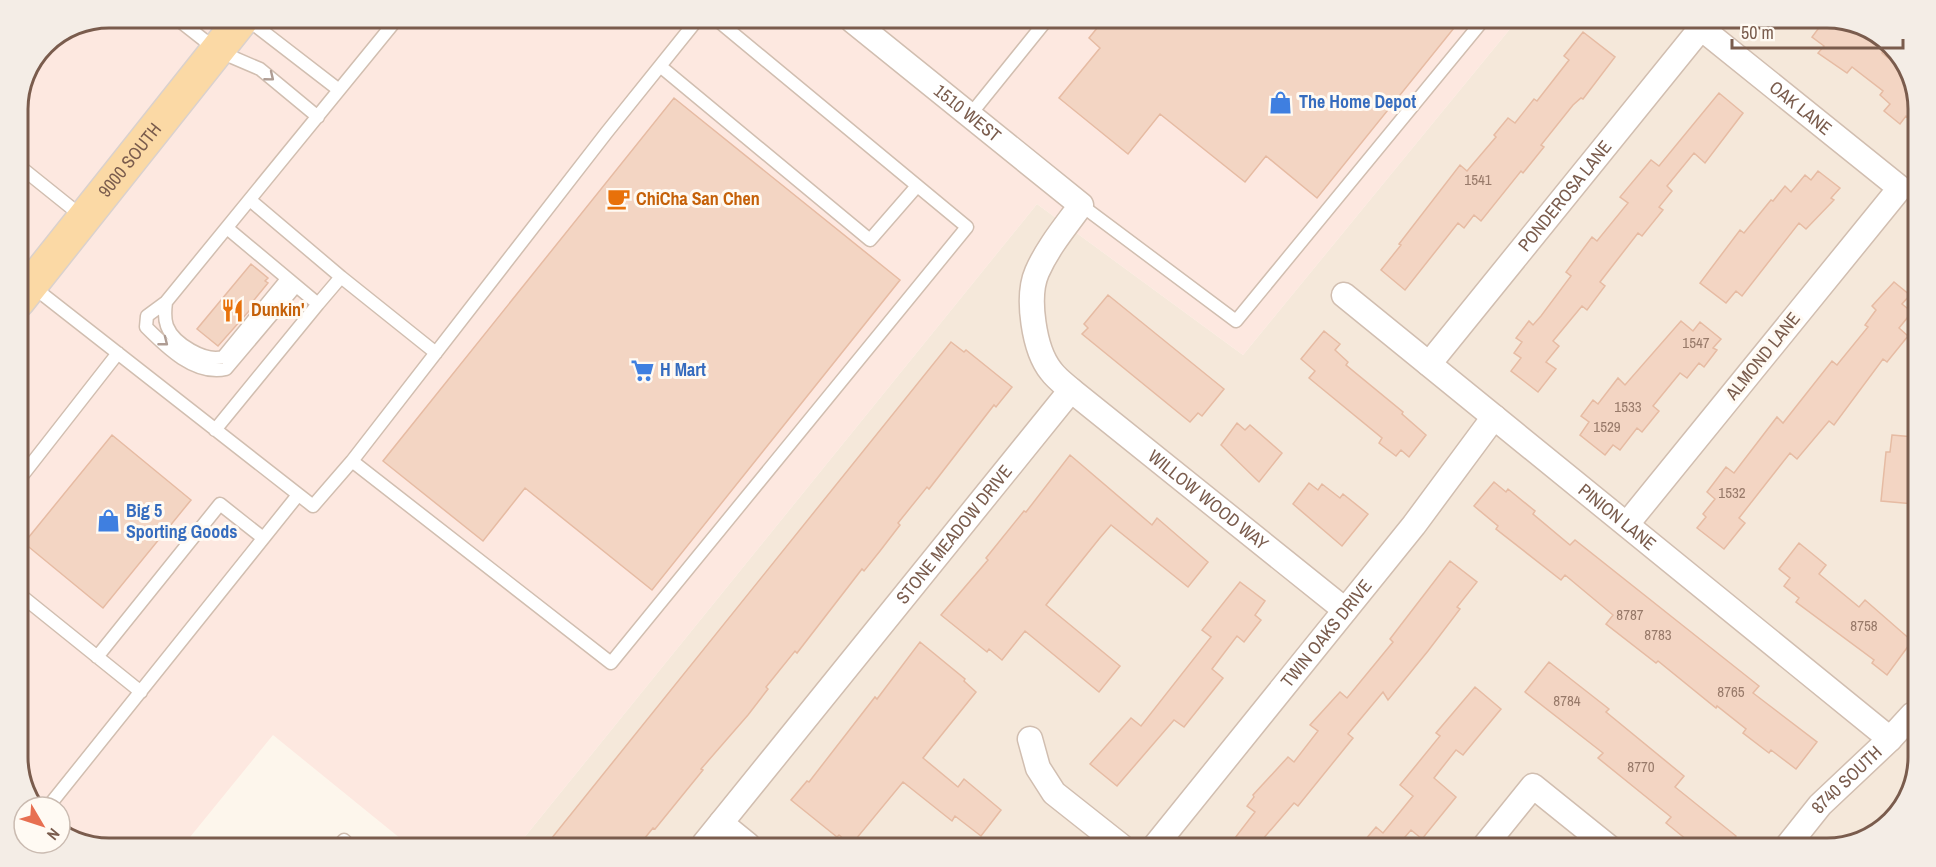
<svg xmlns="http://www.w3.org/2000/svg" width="1936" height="867" viewBox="0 0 1936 867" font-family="'Archivo Narrow',sans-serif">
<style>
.residential{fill:#f5e8da}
.commercial{fill:#fde8e0}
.building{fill:#f3d5c3;stroke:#e6bba3;stroke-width:1.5}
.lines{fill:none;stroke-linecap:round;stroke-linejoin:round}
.service-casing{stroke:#d1beb0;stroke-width:15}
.minor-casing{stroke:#d1beb0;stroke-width:27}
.primary-casing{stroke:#dad1cd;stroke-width:36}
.service{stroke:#fff;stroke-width:12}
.minor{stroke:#fff;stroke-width:24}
.primary{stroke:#fbd9a5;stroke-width:33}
.oneway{stroke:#af9d94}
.labels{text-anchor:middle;stroke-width:6;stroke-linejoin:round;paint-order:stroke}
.number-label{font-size:15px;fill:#987a6a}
.shop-label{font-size:18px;font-weight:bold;fill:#366cbe;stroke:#fffaf3;text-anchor:start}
.street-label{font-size:18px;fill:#7a5c4d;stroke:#fffaf3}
.food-label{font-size:18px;font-weight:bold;fill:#c56008;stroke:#fffaf3;text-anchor:start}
.rim{fill:none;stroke:#7a5c4d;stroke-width:3}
</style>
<rect width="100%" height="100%" fill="#fdf6ec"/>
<path class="residential" d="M1514,24L1862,25L1902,58L1918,104L1911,793L1877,834L1827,849L519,844L1037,204L1243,355Z"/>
<path class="commercial" d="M110,18L1514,24L1243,355L1037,204L519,844L406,843L273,735L186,842H74L60,830V807H33L18,764V104L45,45Z"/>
<path class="building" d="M1102,22L1458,23L1317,198L1266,156L1245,182L1160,114L1128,154L1059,98L1100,48L1089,38Z
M1821,25H1852L1885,50L1882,53L1908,74L1918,104V125L1906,116L1900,124L1884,111L1890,104L1880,95L1883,91L1852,67L1847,73L1818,53L1824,46L1812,37Z
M1583,32L1615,57L1583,99L1581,98L1573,105L1541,145L1544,147L1523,173L1521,171L1481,221L1474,215L1464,228L1458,223L1405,290L1381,270L1401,245L1399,244L1460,165L1467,171L1496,137L1494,135L1508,118L1515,123L1534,99L1537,101L1569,60L1564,56Z
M1719,93L1743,113L1705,163L1694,153L1667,186L1672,191L1659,207L1663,210L1642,236L1638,233L1600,282L1605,286L1587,310L1582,306L1553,341L1559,346L1546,362L1556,369L1538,392L1511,371L1521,358L1514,353L1522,342L1516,338L1529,321L1533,325L1541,316L1571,276L1566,272L1592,237L1597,241L1628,203L1620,197L1651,160L1659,166Z
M674,98L900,280L652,590L525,488L483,541L383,461Z
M1818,171L1840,188L1831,198L1834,200L1806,229L1799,223L1742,296L1736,291L1726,303L1700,283L1740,230L1744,233L1771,200L1773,201L1785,186L1791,192L1805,175L1811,180Z
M251,264L268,278L265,281L268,283L254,300L257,302L218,346L197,329Z
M1894,282L1910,295L1902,304L1912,312L1899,328L1908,336L1887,362L1883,359L1834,425L1829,421L1797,459L1790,453L1739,518L1745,523L1724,549L1697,528L1706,517L1703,514L1715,499L1707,492L1726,467L1734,473L1777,417L1783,423L1832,361L1837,365L1868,327L1865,325L1876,310L1872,306Z
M1108,295L1224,389L1202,416L1198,413L1190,422L1082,334L1088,328L1084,324Z
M1681,321L1693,331L1700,322L1721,339L1713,348L1717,350L1704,367L1699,363L1687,378L1680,373L1653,406L1659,411L1642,432L1637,428L1620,450L1613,445L1605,455L1580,435L1589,422L1581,416L1593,400L1598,404L1618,378L1625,385Z
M1324,331L1340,344L1335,350L1348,362L1346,365L1403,412L1402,414L1426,435L1409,457L1401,450L1396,456L1379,443L1382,438L1309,378L1315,371L1301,359Z
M951,342L964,352L966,350L1012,387L996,407L994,405L929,489L927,487L898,523L900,525L880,551L864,571L862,569L797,653L795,651L766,687L768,689L748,715L701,769L703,770L655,829L653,828L640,844H547Z
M1237,423L1245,430L1250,425L1282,453L1259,482L1221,445Z
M112,435L191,500L103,608L24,543Z
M1892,435L1914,437V504L1881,501L1886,452H1890Z
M1070,455L1152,525L1157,518L1208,562L1188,587L1111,525L1099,539L1046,605L1120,666L1099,692L1025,631L1002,660L989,649L987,652L941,615L988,560L986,558L1024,511L1026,512Z
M1494,482L1506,492L1508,489L1535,511L1533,514L1570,545L1575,540L1759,686L1753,693L1817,742L1796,769L1771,750L1769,753L1743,733L1746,729L1717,706L1716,708L1658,661L1656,663L1606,624L1613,615L1565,575L1561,580L1496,529L1498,526L1474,506Z
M1309,483L1318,490L1322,484L1340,498L1343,494L1368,514L1342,546L1293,504Z
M1799,543L1826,565L1819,574L1859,607L1865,600L1912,641L1887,675L1872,663L1874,660L1796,602L1799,598L1784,586L1790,578L1779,569Z
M1450,561L1477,582L1457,607L1460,609L1428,651L1388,700L1383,692L1348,734L1353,738L1298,806L1294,803L1256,847H1228L1255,812L1247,806L1254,797L1253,795L1288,757L1294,762L1318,731L1310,725L1340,692L1347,698L1393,642L1390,639Z
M1240,582L1265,601L1255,615L1261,620L1244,642L1237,636L1212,669L1223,678L1184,727L1174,720L1117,786L1090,764L1131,718L1141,726L1211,637L1202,630Z
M920,642L965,679L964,681L976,692L923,758L958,787L964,779L1001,810L981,836L955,816L952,821L903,782L851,845L839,835L837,837L791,800L807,781L809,782L875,697L877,699Z
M1549,662L1609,709L1606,712L1684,776L1675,787L1736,836L1726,849L1697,848L1666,823L1671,817L1598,758L1603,753L1525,692Z
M1475,687L1501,709L1463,755L1456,750L1434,778L1456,797L1422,839L1411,830L1398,845L1401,847H1359L1376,827L1383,833L1413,796L1400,785L1440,736L1436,733Z"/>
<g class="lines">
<defs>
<path id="service" d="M176,18L218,51L260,69L318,117
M247,19L339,90
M660,66L870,240L917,186
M970,115L1045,22
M18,165L84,218
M250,200L341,277L318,304
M1081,205L1236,321L1480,24
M341,277L436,353
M32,286L313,506L352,461L607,132L697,20
M296,286L226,369C195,376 166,347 146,327L147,316L166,302L397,19
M166,302C165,310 164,318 167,326C174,344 205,362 223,357L287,279
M215,430L318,304L227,228
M352,461L611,663L967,227L717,20
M18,481L118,353
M18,593L141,692
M97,657L220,504L263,538
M48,807L298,495
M341,843L344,840L347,843"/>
<g id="minor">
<path id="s1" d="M853,21L1081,205C1065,227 1048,247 1037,272C1026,297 1034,350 1051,371C1056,378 1064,384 1071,390L1345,610"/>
<path id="s2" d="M1344,295L1890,739"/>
<path id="s3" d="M1429,364L1701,28L1900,188L1627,524"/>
<path d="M1030,739L1038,768L1054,793L1121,846"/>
<path d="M721,823L748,845"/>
<path id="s4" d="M704,844L1071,390"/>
<path id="s5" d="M1155,846L1414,525L1494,417"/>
<path d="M1483,848L1533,786L1610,848"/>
<path id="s6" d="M1785,849L1820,805L1890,739L1912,715"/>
</g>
<g id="primary">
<path id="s7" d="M18,301L242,19"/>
</g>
</defs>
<use href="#service" class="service-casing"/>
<use href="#minor" class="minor-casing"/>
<use href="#primary" class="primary-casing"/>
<use href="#service" class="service"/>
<use href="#minor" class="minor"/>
<use href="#primary" class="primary"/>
</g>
<defs><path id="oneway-chevron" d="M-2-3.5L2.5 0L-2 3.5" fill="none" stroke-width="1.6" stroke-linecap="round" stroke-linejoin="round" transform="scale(1.5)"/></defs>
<g class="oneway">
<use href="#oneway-chevron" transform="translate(270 77) rotate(39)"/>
<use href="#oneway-chevron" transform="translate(164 342) rotate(38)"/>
</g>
<defs>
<symbol id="shop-bare" viewBox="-9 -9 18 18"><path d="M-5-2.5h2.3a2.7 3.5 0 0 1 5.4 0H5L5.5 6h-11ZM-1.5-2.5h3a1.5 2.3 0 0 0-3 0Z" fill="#3f7fe0" stroke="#fffaf3" stroke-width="2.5" paint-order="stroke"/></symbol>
<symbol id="cafe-bare" viewBox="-9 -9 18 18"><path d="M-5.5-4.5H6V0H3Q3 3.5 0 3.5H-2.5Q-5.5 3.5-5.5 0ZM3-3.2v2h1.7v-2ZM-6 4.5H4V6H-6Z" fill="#e8710a" stroke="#fffaf3" stroke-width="2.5" paint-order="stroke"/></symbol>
<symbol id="restaurant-bare" viewBox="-9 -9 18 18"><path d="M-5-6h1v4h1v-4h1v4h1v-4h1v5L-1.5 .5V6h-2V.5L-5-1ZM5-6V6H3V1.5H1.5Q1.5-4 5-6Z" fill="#e8710a" stroke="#fffaf3" stroke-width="2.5" paint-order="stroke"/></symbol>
<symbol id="supermarket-bare" viewBox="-9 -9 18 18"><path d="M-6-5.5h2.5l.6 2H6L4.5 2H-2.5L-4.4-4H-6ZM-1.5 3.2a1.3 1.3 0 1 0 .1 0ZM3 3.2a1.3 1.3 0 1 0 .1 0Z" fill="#3f7fe0" stroke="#fffaf3" stroke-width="2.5" paint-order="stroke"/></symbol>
</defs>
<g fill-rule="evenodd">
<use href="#shop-bare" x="1264" y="86" width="33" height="33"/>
<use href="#cafe-bare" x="602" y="182" width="33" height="33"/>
<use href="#restaurant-bare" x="216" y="294" width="33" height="33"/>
<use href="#supermarket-bare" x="626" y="354" width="33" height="33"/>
<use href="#shop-bare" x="92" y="504" width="33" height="33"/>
</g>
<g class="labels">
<g class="number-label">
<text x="1478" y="185">1541</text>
<text x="1696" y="348">1547</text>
<text x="1628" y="412">1533</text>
<text x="1607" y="432">1529</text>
<text x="1732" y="498">1532</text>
<text x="1630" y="620">8787</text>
<text x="1864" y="631">8758</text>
<text x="1658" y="640">8783</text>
<text x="1731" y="697">8765</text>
<text x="1567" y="706">8784</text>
<text x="1641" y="772">8770</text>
</g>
<g class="shop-label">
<text x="1299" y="108">The Home Depot</text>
<text x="660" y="376">H Mart</text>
<text x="126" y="517">Big 5<tspan x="126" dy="21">Sporting Goods</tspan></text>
</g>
<g class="street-label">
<text dy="6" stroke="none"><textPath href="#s3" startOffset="560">OAK LANE</textPath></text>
<text dy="6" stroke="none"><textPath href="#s1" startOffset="147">1510 WEST</textPath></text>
<text dy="6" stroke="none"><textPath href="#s7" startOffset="180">9000 SOUTH</textPath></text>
<text dy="6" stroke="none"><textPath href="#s3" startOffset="216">PONDEROSA LANE</textPath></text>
<text transform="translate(1763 356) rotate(-51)" y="6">ALMOND LANE</text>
<text dy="6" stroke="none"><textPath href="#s1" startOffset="680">WILLOW WOOD WAY</textPath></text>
<text dy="6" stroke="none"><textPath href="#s2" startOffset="352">PINION LANE</textPath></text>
<text dy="6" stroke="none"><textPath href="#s4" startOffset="398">STONE MEADOW DRIVE</textPath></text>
<text dy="6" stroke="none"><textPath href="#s5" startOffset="273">TWIN OAKS DRIVE</textPath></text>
<text dy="6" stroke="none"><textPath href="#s6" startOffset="93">8740 SOUTH</textPath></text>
</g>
<g class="food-label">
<text x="636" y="205">ChiCha San Chen</text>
<text x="251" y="316">Dunkin'</text>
</g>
</g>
<path d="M0 0H1936V867H0ZM109 28H1827A81 81 0 0 1 1908 109V757A81 81 0 0 1 1827 838H109A81 81 0 0 1 28 757V109A81 81 0 0 1 109 28Z" fill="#f4ede6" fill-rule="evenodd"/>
<path class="rim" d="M109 28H1827A81 81 0 0 1 1908 109V757A81 81 0 0 1 1827 838H109A81 81 0 0 1 28 757V109A81 81 0 0 1 109 28Z"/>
<g transform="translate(42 825) rotate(129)"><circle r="28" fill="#fffaf3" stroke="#cabbb1" stroke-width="1.5"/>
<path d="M0-4.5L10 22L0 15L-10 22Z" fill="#e76f51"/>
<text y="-9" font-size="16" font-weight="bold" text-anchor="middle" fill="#7a5c4d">N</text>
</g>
<path d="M1732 39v9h171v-9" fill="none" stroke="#7a5c4d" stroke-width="3"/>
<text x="1741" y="39" font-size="18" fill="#7a5c4d" stroke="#fffaf3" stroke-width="4.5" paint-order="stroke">50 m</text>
</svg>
